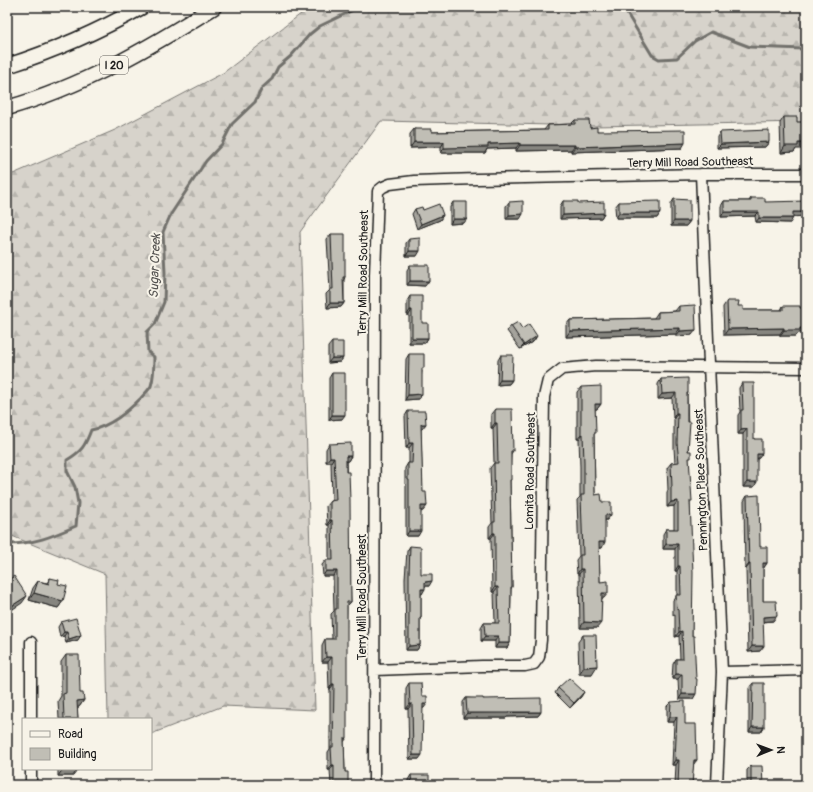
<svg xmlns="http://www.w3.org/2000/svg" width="813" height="792" viewBox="0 0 813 792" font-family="Pangolin,sans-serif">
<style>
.forest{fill:url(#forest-firs);stroke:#7a7874}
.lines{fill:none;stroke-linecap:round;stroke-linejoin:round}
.stream{stroke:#72716c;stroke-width:3}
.minor-casing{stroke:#1c1c1c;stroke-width:13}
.highway-casing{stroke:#1c1c1c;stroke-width:17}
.minor{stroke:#f7f3e8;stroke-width:10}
.highway{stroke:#f7f3e8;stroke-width:14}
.wall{fill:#a5a39c;stroke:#1c1c1c}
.shaded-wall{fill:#86857f;stroke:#1c1c1c}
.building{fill:#c0beb5;stroke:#1c1c1c}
.labels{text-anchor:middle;stroke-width:4;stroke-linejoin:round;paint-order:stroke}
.shield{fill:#f7f3e8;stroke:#5e5c59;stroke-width:1}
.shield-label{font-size:11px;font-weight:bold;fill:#1c1c1c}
.street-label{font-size:12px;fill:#1c1c1c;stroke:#f7f3e8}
.water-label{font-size:13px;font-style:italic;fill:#565452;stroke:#f7f3e8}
</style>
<defs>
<pattern id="forest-firs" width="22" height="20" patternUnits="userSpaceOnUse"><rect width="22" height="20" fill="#d7d3cb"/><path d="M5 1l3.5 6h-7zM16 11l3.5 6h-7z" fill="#b8b5ae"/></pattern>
</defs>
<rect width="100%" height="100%" fill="#f7f3e8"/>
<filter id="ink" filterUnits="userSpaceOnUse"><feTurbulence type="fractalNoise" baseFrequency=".025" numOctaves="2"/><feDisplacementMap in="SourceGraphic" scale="8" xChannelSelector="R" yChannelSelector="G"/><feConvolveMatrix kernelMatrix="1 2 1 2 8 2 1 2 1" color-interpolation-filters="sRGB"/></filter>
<g filter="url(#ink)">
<path class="forest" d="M310,7H806V122L594,126L381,121L300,232L315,710L223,706L151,734V719H108L105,574L7,534V175L13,174L115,130L223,73Z"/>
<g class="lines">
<path class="stream" d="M623,7L652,55L659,59L677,58L695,41L711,32L750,47L804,49L806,51
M7,544C34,544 51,537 76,526L78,503L75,487L67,471V460C82,451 85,446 91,430C111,426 127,412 141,398C144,394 149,390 151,386C154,377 154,367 154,357L148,352L147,332L155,324L164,302L165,273L163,232L171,214L206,161L222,144L232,124L255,102L262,88L272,79L278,67L291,56L310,34L320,26L353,10L356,7"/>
<defs>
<path id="minor" d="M701,174L722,672L717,785
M31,642V719
M375,670L482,666H525L534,664L539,657L541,640L544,397L548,380L562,369L596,366L806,368
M722,672L806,670
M31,769V785
M374,785L375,275L378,191L383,187L390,184L414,181L477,179L701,174H806"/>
<path id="highway" d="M7,66C54,51 99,31 142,7
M7,108C82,87 149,48 214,7"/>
</defs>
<use href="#minor" class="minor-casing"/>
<use href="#highway" class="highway-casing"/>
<use href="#minor" class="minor"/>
<use href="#highway" class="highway"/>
</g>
<path class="wall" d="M784,117L796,149L794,152L781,153L780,123Z
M575,120L597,131L682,148L571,152V150L516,151V148L487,149L485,153H441V147L410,148V134L414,129L432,132L544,130L548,125L571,124Z
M720,132L769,142L765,147L717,148V137Z
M751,198L765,202L793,216L790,223L756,222L755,216L721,217V206L724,201H749Z
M674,199L690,221L686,226H671V204Z
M563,201L578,203L604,213L601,218L560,219V206Z
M453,202L464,223L450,224V207Z
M509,202L520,219H506V206Z
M619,202L660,213L657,218H616L615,207Z
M415,209L423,210L443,215L440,220L417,229L412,214Z
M331,234L345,277L344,280V303L341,307L327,308L326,294L330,290L327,239Z
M409,239L417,256H406V243Z
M410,265L425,286L407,285V270Z
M410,296L428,338L425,343H409V315H407V301Z
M727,301L738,306L743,310H781L783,306L798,333L796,336H780V334L724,335L723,307Z
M679,306L692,335L676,336V334L566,337V325L570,320L654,318L658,312L675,311Z
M511,326L522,329L534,341L520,349L507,331Z
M332,342L343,358L340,362L328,363V347Z
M409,354L422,371L419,399L405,400L406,359Z
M501,355L512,380L509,384L497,385L498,360Z
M332,373L342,419L329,420V378Z
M661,379L688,393L687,395L690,504L693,699H679L678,679H672L673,664L676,659H680L679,636L675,637V614L673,615V600L677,595V571H675V549H663V534L666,529H674V506L667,507V492L668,490L667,468L671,463H675L674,448V418H673L672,398L658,399V384Z
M742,383L754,439L759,458L757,459L754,487H743V434H738V415L740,412L739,388Z
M581,387L601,404L597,409H595L594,436L595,495L602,502L607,520H605L602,548H599L600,582L604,598H602L597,628H580L579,574H577L576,560L579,556L577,500L580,497V467L579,439H577V392Z
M495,409L513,451L511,454L510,481L512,587L511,589L510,643L507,648H495V641H481V628L484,623H495L494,592H492L491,538H489V527L492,523L490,468L494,463L493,428H491V414Z
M408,411L422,429H421L423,511H421L418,536H406V484H405V468L408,463H409V448H406L405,416Z
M329,444L351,456L348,461H346L351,602L347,606L344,742L345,772L348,785H331L330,770H328V752L330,749V689H329L328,662H322V645L325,639H332L331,614L334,611L333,576H323L322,565L326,560H329V525H327L326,506L330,501H332L331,462H326V449Z
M747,496L760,547L767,563L763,569V601L773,621L763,622L760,651L748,652L746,569H745L744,501Z
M410,546L421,574L429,586H425L422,594H421V618L420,619V645L417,650H406L405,579L407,551Z
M50,578L58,584L63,601L58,608L29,600L33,588L38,581L47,583Z
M61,622L78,640L66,643L64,636L60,637L58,627Z
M583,635L592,674H579L578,642Z
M66,655L80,693L84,700L79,707H77L78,719H59L58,701L61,696V662Z
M409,683L424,708H422L419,759H409L408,709H406V688Z
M753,683L764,727L761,732H749V688Z
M558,688L581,697L570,708L555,693Z
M466,698L483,699L541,712L538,716L507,717L506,718H463V702Z
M671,702L685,724L693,765L692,785H675L676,765H672L674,722H667V706Z
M751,766L763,785H747V770Z
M58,769H78L73,776H58Z
M411,775L429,785H408V780Z"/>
<path class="shaded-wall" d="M414,142H444L441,147L410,148Z
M769,142L765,147L717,148L721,144Z
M520,143L516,148L487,149L485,153H441L444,148L488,144Z
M685,143L682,148L571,152L575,147Z
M798,143H806V149H796L794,152L781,153L785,146Z
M520,145H575L571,150L516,151Z
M724,212H759L755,216L721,217Z
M793,212H806V216L790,217Z
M604,213L601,218L560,219L563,215Z
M619,213H660L657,218H616Z
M523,214L520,219H506L509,215Z
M443,215L440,220L417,229L421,224Z
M759,218H793L790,223L756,222Z
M453,219H467L464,223L450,224Z
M674,221H690L686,226H671Z
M409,251H420L417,256H406Z
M410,281H429L425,286L407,285Z
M330,303H344L341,307L327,308Z
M410,310H412L409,315H407Z
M680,328L676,334L566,337L570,331Z
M784,328L780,334L724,335L728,329Z
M800,328H806V333H798L796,336H780L784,330Z
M696,330L692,335L676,336L680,331Z
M537,336L534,341L520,349L524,345Z
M412,338H428L425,343H409Z
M332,358H343L340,362L328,363Z
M500,380H512L509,384L497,385Z
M676,393L672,398L658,399L662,394Z
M422,394L419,399L405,400L408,395Z
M595,404H601L597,409H591Z
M676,413H678L674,418H673Z
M332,415H345L342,419L329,420Z
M495,423H497L493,428H491Z
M421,424H426L422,429H418Z
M747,429L743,434H738L741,430Z
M581,434H583L579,439H577Z
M409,443H413L409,448H406Z
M757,454H762L759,458L753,459Z
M346,456H351L348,461L342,462Z
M330,457H334L331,462H326Z
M747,482H757L754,487H743Z
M678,501L674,506L667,507L671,502Z
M421,506H427L423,511H417Z
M605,515H611L607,520H601Z
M330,520H332L329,525H327Z
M409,531H421L418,536H406Z
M493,533H495L491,538H489Z
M599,542H605L602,548H595Z
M666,544H678L675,549H663Z
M763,563H767L763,569H759Z
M749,564H750L746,569H745Z
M678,566H680L677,571H675Z
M580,569H583L579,574H577Z
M326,571H337L333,576H323Z
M432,581L429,586H422L425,582Z
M495,587H498L494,592H492Z
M421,589H425L422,594H417Z
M34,593L63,601L58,608L29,600Z
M602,593H608L604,598H598Z
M27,596L22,603L7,613V609Z
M777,616L773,621L759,622L763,617Z
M584,622L601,623L597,628H580Z
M682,631L679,636L675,637L679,632Z
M64,632H67L64,636L60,637Z
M81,635L78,640L66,643L69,639Z
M485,636H498L495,641H481Z
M498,643H510L507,648H495Z
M420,645L417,650H406L409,646Z
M752,646H764L760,651L748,652Z
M326,657H332L328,662H322Z
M597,666L592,674H579L584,667Z
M676,674H682L678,679H672Z
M332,684H334L330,689H329Z
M584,692L581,697L570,708L574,703Z
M682,694H696L693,699H679Z
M84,700L79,707L72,708L77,701Z
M410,704H412L408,709H406Z
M423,704H427L424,708H419Z
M541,712L538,716L507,717L506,718H463L467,713Z
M670,717H677L674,722H667Z
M752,727H764L761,732H749Z
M344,738H347L343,743Z
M413,755H422L419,759H409Z
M675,760H679L676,765H672Z
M694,760H697L693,765Z
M332,765H334L330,770H328Z
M63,769H78L73,776H58Z"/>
<path class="building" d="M784,117H797V122H806V143H798V146H785Z
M575,120H589L590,128L597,127V131L685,130V143L575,147V145H520V143L488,144V147L444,148V142H414V129H432V132L548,130V125L575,124Z
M769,130V142L721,144L720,132Z
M751,198H765V202L806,201V212H793V218H759V212H724V201H751Z
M674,199L690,200V221H674Z
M523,201V214L509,215V202Z
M563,201H578V203L604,202V213L563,215Z
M660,201V213H619V202Z
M453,202H467V219H453Z
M439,204L443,215L421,224L415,209L422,207L423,210Z
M331,234H345V277H343L344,303H330V289H333Z
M420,238V251H409V239Z
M410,265H429V281H410Z
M410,296H422V323H428V338H412V310H410Z
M727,301H739L738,306H743V310H783V306H800V308H806V328H800V330H784V328L728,329Z
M695,305L696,330L680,331V328L570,331V320L658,318V312L679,311V306Z
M518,322L522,329L529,324L537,336L524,345L511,326Z
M332,342H343V358H332Z
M409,354H424V368H422V394L408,395Z
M501,355H513L512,380H500Z
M332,373H345V415H332Z
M688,378V393H687V422H690L688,451H691V458H689L692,501H690L693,573L692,636H694L696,679H697L696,694H682V674H676V659H683L682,631L679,632L678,609L677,610L676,595H681L680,566H678V544H666V529H678V501L671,502V487H672L671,463L679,462L677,443L678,413H676V393L662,394L661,379Z
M742,383H754V439H762V454H757V482H747V429L741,430V410H743Z
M601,386V404H595L596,433H594L595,495L601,494L602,502H611V515H605V542H599L600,582L608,581V593H602L601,623L584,622L583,569H580V555H583L581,495H584V462L583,434H581V387Z
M495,409H512L513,451H511V480H510L512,587H511L510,643H498V636H485L484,623H499L498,587H495V533H493V522H495L494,463H498L497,423H495Z
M408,411H425L426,424H421L423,492H426L427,506H421V531H409V480H408V463H412L413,443H409Z
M351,443V456H346V472H349L350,500L351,602H347V738H344L345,772H348V785H334V765H332L331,747H333L334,684H332V657H326L325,639H335V609H337V571H326V560H333L332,520H330V501L336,500L334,457H330L329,444Z
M759,495L760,547H767V563H763V601H776L777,616L763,617L764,646H752L750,564H749L747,496Z
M410,546L421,547V574H432V581L425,582V589H421V618H420V645L409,646V574Z
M14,576L27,596L7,609V581Z
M50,578L59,580L58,584L67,586L63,601L34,593L38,581L49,584Z
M76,618L81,635L69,639L67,632H64L61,622Z
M583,635H596L597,666L584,667Z
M66,655H79L80,693H83L84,700L77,701L78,719H64L63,694L66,693Z
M569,678L584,692L574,703L558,688Z
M409,683H421L422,696H427V704H423L422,755H413L412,704H410Z
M753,683H764V727H752Z
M466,698H483V699L541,698V712H509V713H467Z
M685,701V724H696L697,760H694L692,785H678L679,760H675L677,717H670L671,702Z
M751,766H762L763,785H751Z
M411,775H429V785H412Z"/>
</g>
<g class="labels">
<rect class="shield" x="100" y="56" width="28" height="18" rx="3"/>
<g class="shield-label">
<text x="114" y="69">I 20</text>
</g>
<g class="street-label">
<text transform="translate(690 162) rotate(-1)" y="4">Terry Mill Road Southeast</text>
<text transform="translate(363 273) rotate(-89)" y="4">Terry Mill Road Southeast</text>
<text transform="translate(530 471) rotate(-89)" y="4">Lomita Road Southeast</text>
<text transform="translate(701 480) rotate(-92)" y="4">Pennington Place Southeast</text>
<text transform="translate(362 597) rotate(-90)" y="4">Terry Mill Road Southeast</text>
</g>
<g class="water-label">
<text transform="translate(154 266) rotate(-88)" y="5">Sugar Creek</text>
</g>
</g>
<rect width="813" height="792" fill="none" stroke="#f7f3e8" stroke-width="24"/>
<rect x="12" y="12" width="789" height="768" fill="none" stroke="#1c1c1c" stroke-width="1.5" filter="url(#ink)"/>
<rect x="22" y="718" width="130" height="52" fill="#f7f3e8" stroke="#9f9d96"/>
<rect x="30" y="731" width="20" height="6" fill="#f7f3e8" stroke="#9f9d96"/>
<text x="58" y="738" font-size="12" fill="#1c1c1c">Road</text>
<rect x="30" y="748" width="20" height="12" fill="#c0beb5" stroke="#9f9d96"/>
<text x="58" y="758" font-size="12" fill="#1c1c1c">Building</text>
<g transform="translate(771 750) rotate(89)" stroke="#f7f3e8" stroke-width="3" paint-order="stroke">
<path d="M0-3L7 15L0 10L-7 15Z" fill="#1c1c1c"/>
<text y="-6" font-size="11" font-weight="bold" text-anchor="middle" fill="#1c1c1c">N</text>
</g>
</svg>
